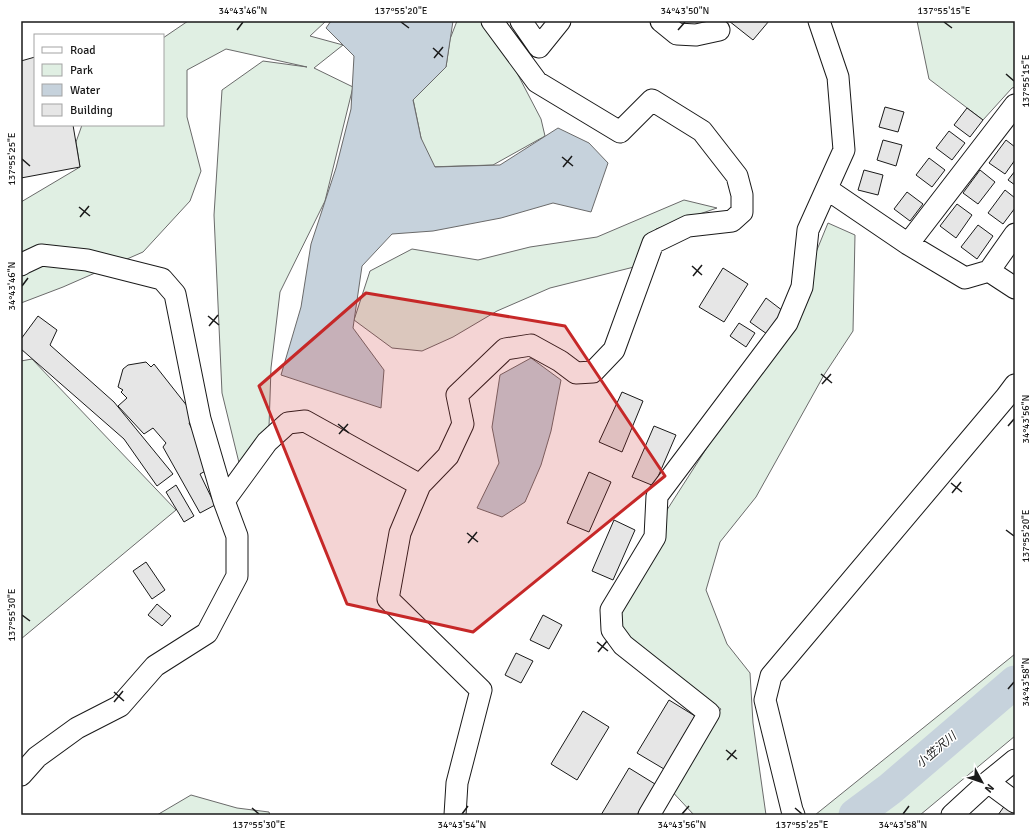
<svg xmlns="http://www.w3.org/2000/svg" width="1036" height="836" viewBox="0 0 1036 836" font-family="Signika,'Noto Sans JP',sans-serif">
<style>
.green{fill:#e0efe3;stroke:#6a6a6a}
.water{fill:#c6d2dc;stroke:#6a6a6a}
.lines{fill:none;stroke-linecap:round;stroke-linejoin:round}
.river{stroke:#c6d2dc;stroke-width:33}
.building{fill:#e6e6e6;stroke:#1a1a1a}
.minor-casing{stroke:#1a1a1a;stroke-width:23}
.minor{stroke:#fff;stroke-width:21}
.marked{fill:#c62828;fill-opacity:0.2;stroke:#c62828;stroke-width:3;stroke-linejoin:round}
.ticks{fill:none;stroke:#1a1a1a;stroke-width:1.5}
.labels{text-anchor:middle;stroke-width:3;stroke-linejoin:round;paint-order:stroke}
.water-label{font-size:12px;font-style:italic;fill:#1a1a1a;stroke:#fff}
.neatline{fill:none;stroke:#1a1a1a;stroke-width:1.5}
.ticks-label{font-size:10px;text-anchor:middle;fill:#1a1a1a}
</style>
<rect width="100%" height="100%" fill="#fff"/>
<path class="green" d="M188,21H326L310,36L343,45L314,68L353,87L325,201L280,292L271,368L268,456L242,475L222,393L214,215L222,90L263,61L307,67L226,49L187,70V117L201,171L190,201L143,252L63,287L21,303V202L80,167L76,142L82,125H163V38Z
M457,21H483L493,27L541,119L545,136L493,165L427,167L413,99L446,67L450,39Z
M917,21H1015V87L1012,88L983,120L929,79Z
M684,200L717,208L656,229L634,267L550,288L497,311L453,337L422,351L392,348L354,320L370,271L412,249L478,260L530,247L597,237Z
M828,223L855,235L853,331L824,375L756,497L720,542L706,590L727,644L750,673L753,723L766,815H694L667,786L721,709L623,645L611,610L656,527L787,323Z
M32,359L176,510L21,639V361Z
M1015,654V736L920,815H815Z
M191,795L237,808L269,812L270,815H157Z"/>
<path class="water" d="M331,21H453L446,67L413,100L421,138L435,167L500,165L558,128L589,143L608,163L591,212L553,203L501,218L433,231L392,234L362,266L353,328L384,370L381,408L281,375L301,307L311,244L336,168L351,109L354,56L326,28Z
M531,358L561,380L551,431L541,465L525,502L502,517L477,508L499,463L492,427L500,375Z"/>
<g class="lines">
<path class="river" d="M855,815L890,789L1015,682"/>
</g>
<path class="building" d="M729,21H769L753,40Z
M35,57V125H73L80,167L21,178V61Z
M885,107L904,112L898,132L879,127Z
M967,108L983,120L970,137L954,125Z
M949,131L965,143L952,160L936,148Z
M883,140L902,145L896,166L877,160Z
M1006,140L1015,147V160L1005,174L989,163Z
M929,158L945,170L932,187L916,175Z
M864,170L883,175L878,195L858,190Z
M980,170L995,182L978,204L963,193Z
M1015,171V185L1008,180Z
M1005,190L1015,198V208L1003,224L988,213Z
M907,192L923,204L910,221L894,209Z
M957,204L972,215L956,238L940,226Z
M978,225L993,236L977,259L961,247Z
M723,268L748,284L724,322L699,307Z
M766,298L783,311L767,334L750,322Z
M38,316L57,330L50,345L114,402L173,474L157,486L124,439L21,349V339Z
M739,323L755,333L746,347L730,336Z
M146,362L151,367L154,364L195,416L189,423L211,468L200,474L215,505L200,513L163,447L166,443L153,428L144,434L118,406L127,398L121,392L123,390L118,387L123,369L128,365Z
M622,392L643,401L622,452L599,442Z
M654,426L676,435L654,486L632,477Z
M589,472L611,482L589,532L567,523Z
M176,485L194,516L184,522L166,492Z
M614,520L635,530L613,580L592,571Z
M146,562L165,590L152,599L133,571Z
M157,604L171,616L162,626L148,615Z
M543,615L562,625L549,649L530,640Z
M516,653L533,661L521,683L505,675Z
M669,700L695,716L664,769L637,753Z
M583,711L609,727L577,780L551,764Z
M629,768L655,784L637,815H601Z
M1008,801L1015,806V815H998Z"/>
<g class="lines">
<defs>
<path id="minor" d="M521,21L539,47L560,21
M661,21L677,34L696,35L719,30
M827,189L908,244L965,278L989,271L1015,288
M908,244L1015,105
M21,265L24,263L41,255L87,260L162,279L175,294L200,419L224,501L237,536V576L207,633L155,666L120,706L77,728L37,757L21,775
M989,271L1015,234
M224,501L267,442L288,423L305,421L420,485
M988,782L1015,802
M455,815L457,783L481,690L388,599L400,533L420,485L448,456L463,424L457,395L505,349L531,345L560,361L576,373L593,372L614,350L653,243L688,226L732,221L742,212V195L737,176L702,131L652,100L620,132L537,82L492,21
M649,815L709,713L623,645L612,630L611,610L655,537L657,496L787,323L802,287L808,230L844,150L838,77L819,21
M794,815L792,810L765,700L771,676L1006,397L1015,385
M952,815L988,782L1015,760"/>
</defs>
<use href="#minor" class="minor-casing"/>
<use href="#minor" class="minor"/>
</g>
<path class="marked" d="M366,293L565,326L665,476L473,632L347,604L259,386Z"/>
<path class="ticks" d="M401,22L409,28M944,22L952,28M237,30L243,22M678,30L685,22M433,48L443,57M434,58L443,47M1006,74L1014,81M562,157L573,166M22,159L30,166M563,167L572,156M79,207L90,216M80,217L89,206M692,266L702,275M693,276L702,265M22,286L28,278M208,316L219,325M209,326L218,315M821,374L832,383M822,384L831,374M338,424L349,433M1008,426L1014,419M339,434L348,424M951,483L962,492M952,493L961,482M1006,530L1014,536M467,533L478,542M468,543L477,532M22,615L30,621M597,642L608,651M598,652L607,641M1008,689L1014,682M114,692L124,701M114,702L123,691M726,750L737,759M727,760L736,750M252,808L259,814M795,808L802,814M462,814L468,806M682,814L689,806M903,814L909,806"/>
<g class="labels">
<g class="water-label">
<text transform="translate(936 750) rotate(-40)" y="4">小笠沢川</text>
</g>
</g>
<rect width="1036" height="836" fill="none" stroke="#ffffff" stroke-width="44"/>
<rect x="34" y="34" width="130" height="92" fill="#ffffff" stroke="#a3a3a3"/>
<rect x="42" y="47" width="20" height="6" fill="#ffffff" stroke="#a3a3a3"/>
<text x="70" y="54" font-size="12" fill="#1a1a1a">Road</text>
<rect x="42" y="64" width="20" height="12" fill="#e0efe3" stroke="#a3a3a3"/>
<text x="70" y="74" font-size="12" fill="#1a1a1a">Park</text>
<rect x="42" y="84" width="20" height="12" fill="#c6d2dc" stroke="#a3a3a3"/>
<text x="70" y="94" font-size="12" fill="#1a1a1a">Water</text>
<rect x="42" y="104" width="20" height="12" fill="#e6e6e6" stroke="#a3a3a3"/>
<text x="70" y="114" font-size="12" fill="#1a1a1a">Building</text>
<g transform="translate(982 782) rotate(130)" stroke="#ffffff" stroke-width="3" paint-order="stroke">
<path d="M0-3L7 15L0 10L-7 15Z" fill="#1a1a1a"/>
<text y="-6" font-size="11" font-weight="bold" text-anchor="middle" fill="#1a1a1a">N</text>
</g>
<rect x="22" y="22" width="992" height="792" class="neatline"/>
<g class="ticks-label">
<text x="243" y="14">34°43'46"N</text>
<text x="401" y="14">137°55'20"E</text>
<text x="685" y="14">34°43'50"N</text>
<text x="944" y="14">137°55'15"E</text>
<text transform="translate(1025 81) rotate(-90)" y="4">137°55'15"E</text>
<text transform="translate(11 159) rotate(-90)" y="4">137°55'25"E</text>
<text transform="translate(11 286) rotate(-90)" y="4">34°43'46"N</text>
<text transform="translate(1025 419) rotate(-90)" y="4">34°43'56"N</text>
<text transform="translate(1025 536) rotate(-90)" y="4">137°55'20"E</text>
<text transform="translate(11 615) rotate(-90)" y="4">137°55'30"E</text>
<text transform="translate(1025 682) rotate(-90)" y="4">34°43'58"N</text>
<text x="259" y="828">137°55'30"E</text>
<text x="462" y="828">34°43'54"N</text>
<text x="682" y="828">34°43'56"N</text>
<text x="802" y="828">137°55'25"E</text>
<text x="903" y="828">34°43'58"N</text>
</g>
</svg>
